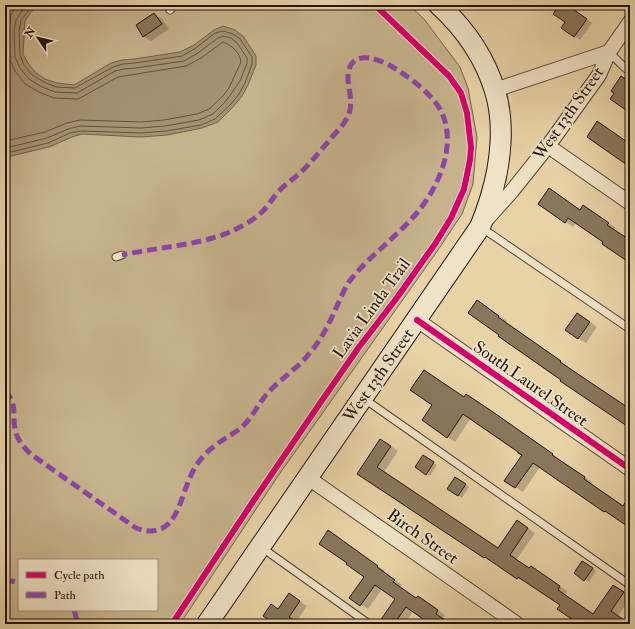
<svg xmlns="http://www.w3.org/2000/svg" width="635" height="629" viewBox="0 0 635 629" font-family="'IM FELL Double Pica',serif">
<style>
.green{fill:#c6b38c;stroke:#74644c;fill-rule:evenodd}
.water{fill:#a59272;stroke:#716049}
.shadow{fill:#0003}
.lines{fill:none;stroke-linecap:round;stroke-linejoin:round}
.shore{stroke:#64533e;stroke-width:1}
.building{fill:#89775c;stroke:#22140b}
.service-casing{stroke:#544432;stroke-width:9}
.minor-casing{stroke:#544432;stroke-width:16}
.secondary-casing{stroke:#22140b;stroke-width:22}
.service{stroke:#f0e2c6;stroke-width:7}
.minor{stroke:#f0e2c6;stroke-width:14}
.secondary{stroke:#f0e2c6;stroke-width:20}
.quiet{stroke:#8e44ad;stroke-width:5;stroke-dasharray:10 5;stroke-linecap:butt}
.cycleway-casing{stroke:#f0e2c6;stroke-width:8}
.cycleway{stroke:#d6006c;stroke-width:6}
.labels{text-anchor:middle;stroke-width:3.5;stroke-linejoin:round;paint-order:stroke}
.street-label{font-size:17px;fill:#22140b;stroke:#f0e2c6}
</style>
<rect width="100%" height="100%" fill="#e8d3a7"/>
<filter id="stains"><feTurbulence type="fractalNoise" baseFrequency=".005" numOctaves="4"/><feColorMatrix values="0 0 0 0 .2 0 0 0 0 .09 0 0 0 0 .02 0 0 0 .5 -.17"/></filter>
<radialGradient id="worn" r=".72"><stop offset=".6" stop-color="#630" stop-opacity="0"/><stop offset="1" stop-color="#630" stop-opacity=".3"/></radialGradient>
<path class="green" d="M5,5H409L424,19L460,67L468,88L477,137L473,184L462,214L438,250L278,476L180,624H5ZM19,560H157V610H19Z"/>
<path class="water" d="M5,5H39L31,12L25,21L23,54L28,63L35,72L45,79L57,83L74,85L111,63L122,60L134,59L180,52L194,45L214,30L223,26L235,30L243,36L256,56V65L248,85L242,96L233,107L218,122L202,128L167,135L141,137L82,134L72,137L49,147L11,156H5Z"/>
<path class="shadow" d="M560,5H568L592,23L580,40L574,36L566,22Z
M154,14L162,19L169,29L151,41L143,36Z
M630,83V112L611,99Z
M539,204L591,211L616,228L614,230L630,241V262L605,242L576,223L573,227Z
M477,301L507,321L505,323L568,366V367L630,409V428L500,334Z
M585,318L597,327L586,343L578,338Z
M425,371L464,398L498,416L559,459V460L592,482L591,484L630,510V527L605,511L540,467L523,492L506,481L523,455L471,418L455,442L423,420L433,405Z
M388,444L398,451L384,472L499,548L525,526L535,533L516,560L530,569L538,571L567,591L565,595L594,615L621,590L630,596V599L618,616L630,624H581L561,605L526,581L524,582L484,557L359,473Z
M427,458L437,465L430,476L426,474Z
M459,480L469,487L462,498L458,495Z
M328,531L385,571L384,572L402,585L400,587L417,599L426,601L445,615L442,619L450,624H431L413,611L405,624H386L397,599L382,589L368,609L351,598L366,576L348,563Z
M586,564L596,571L589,582L575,573Z
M297,599L307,606L296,622L300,624H276L279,610Z"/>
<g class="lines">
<path class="shore" d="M5,141L45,132L67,123L80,120L141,122L164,120L197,114L209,109L222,97L229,88L241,62C240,53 232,45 223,42L201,58L186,66L118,77L78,99L54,98L39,92L25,84L15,71L10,60L8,54V31L10,20L11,14L18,5
M5,147H10L47,138L68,129L80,126L141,128L165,126L199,120L213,114L226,101L240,81L247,63V58L237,43L231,38L223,36L218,38L198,53L184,61L136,68L124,69L115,71L77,93L55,92L42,87L29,79L20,68L15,57L14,31L16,20L26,5
M5,152H11L48,143L70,133L81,131L141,133L166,131L201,125L215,119L230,105L239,94L245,83L252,64V57L240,39L233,34L223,31L215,33L196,48L182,56L135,63L123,64L113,67L75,88L56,87L44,82L32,75L24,65L20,55L19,31L21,20L33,5"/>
</g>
<path class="building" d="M559,5H567L587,19L574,37L561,28L565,22L553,14Z
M154,13L162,24L143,37L136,25Z
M621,76L630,82V104L626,110L610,99L614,93L611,91Z
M597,121L630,144V167L587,137Z
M549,188L580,210L583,205L609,223L607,225L630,240V263L602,244L603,242L568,218L565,223L538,204Z
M477,300L499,316L498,317L561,361L560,362L630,409V428L560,381L561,380L498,336L499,335L468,313Z
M577,313L590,322L578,339L565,330Z
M424,370L464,397L466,394L490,410L553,454L552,455L585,477L584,479L623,506L630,495V528L605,511L604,512L533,463L515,488L504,481L522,455L518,453V452L463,414L447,438L422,420L432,405L410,390Z
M380,439L391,446L377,467L498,548L517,520L528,528L510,555L529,568L531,566L560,586L558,590L593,614L613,585L624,592L611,611L630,624H579L557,609L560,605L518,577L517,579L485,557L484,558L357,474Z
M423,455L434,462L426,475L415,467Z
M455,477L466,484L458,496L447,489Z
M328,530L378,566L377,567L395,580L393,582L416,598L418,596L438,610L436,614L451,624H430L406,607L394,624H378L395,599L375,585L360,606L349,598L364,577L346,564L347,563L319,544Z
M582,561L593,568L584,581L574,573Z
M289,593L300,601L289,617L300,624H275L263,616L271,604L278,609Z"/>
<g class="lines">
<defs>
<path id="service" d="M170,10L174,5
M609,52L623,66L630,72
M482,228L630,329
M116,257L122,255
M363,398L630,585
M261,547L369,624"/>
<path id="minor" d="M495,90L609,52
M548,146L630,203
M486,220L512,191L548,146L599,75L609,52L630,22
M417,320L630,469
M307,477L517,624"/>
<path id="secondary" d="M207,624L480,227C484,217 488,206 491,196C501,163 505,123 495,91C485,58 464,28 439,5"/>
</defs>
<use href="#service" class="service-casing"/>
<use href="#minor" class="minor-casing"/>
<use href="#secondary" class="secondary-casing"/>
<use href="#service" class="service"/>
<use href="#minor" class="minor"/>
<use href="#secondary" class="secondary"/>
<path class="quiet" d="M5,391C18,404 12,413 15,429C17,440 24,448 32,455L136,528C178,543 179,497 193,471C198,462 204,454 212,448C222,439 235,434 244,425C254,415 259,402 268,393C280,379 297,369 308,355C320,342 329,324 336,308C341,298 345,286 352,278C371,255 396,237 416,214C438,188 457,147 442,113C434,95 408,76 391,66C373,56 347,50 348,80C349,90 352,100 350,110C348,120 341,127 334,135C323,147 313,161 301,172C295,178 288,182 282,188C274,195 270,204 263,211C254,220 241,227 230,232C196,246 158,247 122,255
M5,580L19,582
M74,610L78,624"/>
<defs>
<path id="cycleway" d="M417,320L630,469
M172,624L252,503L316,409L359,347L396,299L435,244L451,218L464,189L470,160L471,147L467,113L461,93L449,76L375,5"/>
</defs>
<use href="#cycleway" class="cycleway-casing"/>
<use href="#cycleway" class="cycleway"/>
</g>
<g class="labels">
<g class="street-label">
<text transform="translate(568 113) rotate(-55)" y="6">West 13th Street</text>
<text transform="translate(371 308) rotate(-54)" y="6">Lavia Linda Trail</text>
<text transform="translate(378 375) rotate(-55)" y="6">West 13th Street</text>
<text transform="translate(531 383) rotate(35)" y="6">South Laurel Street</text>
<text transform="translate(423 536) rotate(35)" y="6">Birch Street</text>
</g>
</g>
<rect width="635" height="629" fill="none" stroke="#e8d3a7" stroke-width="20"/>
<rect x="6" y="6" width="623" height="617" fill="none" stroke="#22140b" stroke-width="2"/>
<rect x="10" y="10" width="615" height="609" fill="none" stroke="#22140b"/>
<rect x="18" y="559" width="140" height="52" fill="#f0e2c6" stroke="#9e907b"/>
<rect x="26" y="572" width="20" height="6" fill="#d6006c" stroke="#9e907b"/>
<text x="54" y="579" font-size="12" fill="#22140b">Cycle path</text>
<rect x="26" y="592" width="20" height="6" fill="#8e44ad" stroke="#9e907b"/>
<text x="54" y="599" font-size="12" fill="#22140b">Path</text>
<g transform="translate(38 38) rotate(305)" stroke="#f0e2c6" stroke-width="3" paint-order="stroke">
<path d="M0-3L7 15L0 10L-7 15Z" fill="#22140b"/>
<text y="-6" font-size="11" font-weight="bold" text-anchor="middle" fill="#22140b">N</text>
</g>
<rect width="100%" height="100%" filter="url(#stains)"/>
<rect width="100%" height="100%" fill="url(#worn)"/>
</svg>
